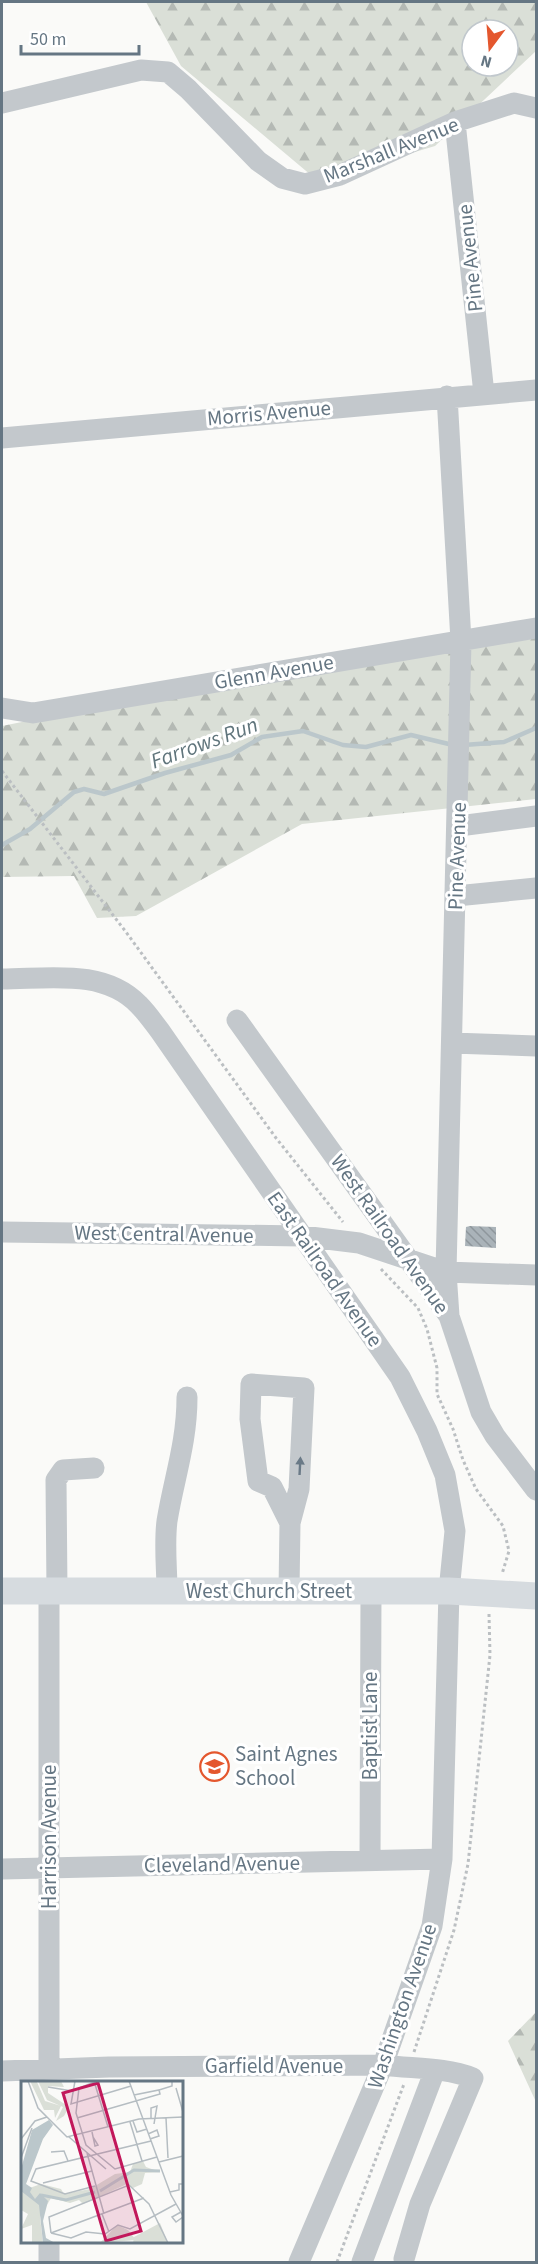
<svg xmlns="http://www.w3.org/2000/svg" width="538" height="2264" viewBox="0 0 538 2264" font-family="'Source Sans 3',sans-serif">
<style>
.forest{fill:url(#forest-firs);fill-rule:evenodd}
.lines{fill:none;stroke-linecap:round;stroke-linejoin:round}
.stream{stroke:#bbc7cb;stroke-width:4.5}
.building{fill:url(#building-back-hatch)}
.path{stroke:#bbbfc2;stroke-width:3;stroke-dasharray:3 3;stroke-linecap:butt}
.minor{stroke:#c3c8cc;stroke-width:21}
.major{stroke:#d6dbdf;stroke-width:27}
.oneway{fill:#6a7a87}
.labels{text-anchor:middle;stroke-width:6;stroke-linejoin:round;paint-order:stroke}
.street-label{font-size:21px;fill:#657683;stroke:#fff}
.poi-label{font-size:21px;fill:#657683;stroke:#fff;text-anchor:start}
.water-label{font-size:22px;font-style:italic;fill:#60757c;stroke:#fff}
.inset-river{fill:none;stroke:#bbc7cb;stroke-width:3}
.inset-road{fill:none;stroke:#b5bdc2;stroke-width:1.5}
.view{fill:#c2185b;fill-opacity:0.15;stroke:#c2185b;stroke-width:3}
.inset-edge{fill:none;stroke:#657683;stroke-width:3}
</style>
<defs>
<pattern id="forest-firs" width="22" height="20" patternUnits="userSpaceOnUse" patternTransform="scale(1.5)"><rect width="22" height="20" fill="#dadfd7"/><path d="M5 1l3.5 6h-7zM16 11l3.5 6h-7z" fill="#b4b9b4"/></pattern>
<pattern id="building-back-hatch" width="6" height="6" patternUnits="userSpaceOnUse" patternTransform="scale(1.5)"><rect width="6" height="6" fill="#aab3b9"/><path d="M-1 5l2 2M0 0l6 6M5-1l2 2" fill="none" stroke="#8e969c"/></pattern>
</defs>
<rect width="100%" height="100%" fill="#fafaf8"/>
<path class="forest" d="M146,2H536V51L435,146L318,181L181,66ZM472,30H508V66H472Z
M536,630V799L302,824L136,916L97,918L74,876L2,877V726L438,638Z
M536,2012V2102L508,2041Z"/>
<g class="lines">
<path class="stream" d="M464,745L504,742L536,728
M2,845L30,829L74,792L84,789L104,794L165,773L231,755L262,737L303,731L343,745L366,747L411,735L453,745"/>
</g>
<path class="building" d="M470,1226L496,1227V1248L465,1246L466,1227Z"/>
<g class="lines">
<path class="path" d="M2,771L126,932L276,1138L343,1222
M381,1269L418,1308L427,1329L437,1368V1394L453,1429L463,1460L476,1489L503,1526L509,1551L502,1574
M414,2052L454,1930L468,1864L490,1655L489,1614
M337,2262L404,2084"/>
<path class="minor" d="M2,103L141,70L168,72L188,89L258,161L282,178L305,184L340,175L455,122L514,103L536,108
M455,122L484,394
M447,396L461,641L446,1272L449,1316
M2,438L536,390
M2,708L33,713L536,628
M459,826L536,816
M456,896L536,888
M2,979C47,979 104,968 139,1005C147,1013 153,1022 160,1031L400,1377L427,1431L445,1475L455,1531L449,1591L442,1859L432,1926L383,2065L299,2262
M237,1020L449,1316L481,1412L495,1436L536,1490
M452,1043L536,1046
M2,1232L302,1236L359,1243L446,1272L536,1275
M49,1591V2082
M57,1591L56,1480L63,1470L94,1468
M167,1591C167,1569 164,1544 167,1521C174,1478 187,1443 187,1397
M289,1591L290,1523L299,1489L304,1388L251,1384L250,1419L258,1481L272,1487L290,1523
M370,1861L371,1592
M2,1869L442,1859
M2,2071L109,2067L383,2065C413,2069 444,2067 473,2078L420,2204L404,2259
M49,2262V2242
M362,2262L435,2070"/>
<path class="major" d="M2,1591H449L536,1596"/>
</g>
<defs><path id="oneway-solid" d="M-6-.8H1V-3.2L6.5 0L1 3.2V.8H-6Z" transform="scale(1.5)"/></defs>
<use class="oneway" href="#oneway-solid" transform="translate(300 1466) rotate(-87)"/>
<defs>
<symbol id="school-ring" viewBox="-11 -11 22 22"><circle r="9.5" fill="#fff" stroke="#e4572e" stroke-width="1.5"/><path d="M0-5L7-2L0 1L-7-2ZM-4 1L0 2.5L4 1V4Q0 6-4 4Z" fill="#e4572e"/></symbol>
</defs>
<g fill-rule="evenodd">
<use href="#school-ring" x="198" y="1750" width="33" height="33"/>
</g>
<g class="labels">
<g class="street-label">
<text transform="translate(391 150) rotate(-22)" y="7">Marshall Avenue</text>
<text transform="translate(470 258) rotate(-96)" y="7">Pine Avenue</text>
<text transform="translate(269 413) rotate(-5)" y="7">Morris Avenue</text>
<text transform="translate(274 672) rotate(-10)" y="7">Glenn Avenue</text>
<text transform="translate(457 856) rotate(-88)" y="7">Pine Avenue</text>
<text transform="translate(164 1234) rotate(1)" y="7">West Central Avenue</text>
<text transform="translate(390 1234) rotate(55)" y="7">West Railroad Avenue</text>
<text transform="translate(325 1269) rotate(55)" y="7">East Railroad Avenue</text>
<text x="269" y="1598">West Church Street</text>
<text transform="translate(370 1726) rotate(-90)" y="7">Baptist Lane</text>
<text transform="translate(49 1837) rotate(-90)" y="7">Harrison Avenue</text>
<text transform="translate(222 1864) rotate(-1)" y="7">Cleveland Avenue</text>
<text transform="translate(402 2006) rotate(-71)" y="7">Washington Avenue</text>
<text x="274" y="2073">Garfield Avenue</text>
</g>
<g class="poi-label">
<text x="235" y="1761">Saint Agnes<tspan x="235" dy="24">School</tspan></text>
</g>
<g class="water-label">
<text transform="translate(204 742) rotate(-20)" y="8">Farrows Run</text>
</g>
</g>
<g transform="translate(21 2081)">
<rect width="162" height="162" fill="#fafaf8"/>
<path d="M9,0L16,1L24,20L40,25L34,37L33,29H23ZM17,0H40L43,6L27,5V12L48,26L43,35L35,40L42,26L26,19ZM122,80L125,86L139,91L124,92L121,103L112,107L106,103L62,123L58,119L49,122L30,117L19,136L22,162H11V144L0,148L7,133L0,129V110L20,103L40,108L43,113L69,108L94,93L109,91L112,83ZM96,144L107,149L115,159L79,162Z" fill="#dadfd7"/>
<path d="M139,142L147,162H112L113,156Z" fill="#dadfd7"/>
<path d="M28,39L32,44L22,58L5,103L11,107L9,111L14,118L19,112L27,120L22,140L25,157L34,162H22L18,124L0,110V88L11,49Z" fill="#bbc7cb"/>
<path class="inset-river" d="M79,110L113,89L139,90M20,114L45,119L74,111"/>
<path class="inset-road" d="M7,0L17,27L46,56L118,38L162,36M54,0L50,23L110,5M73,0L87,46M76,0L58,7L55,32L65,64L94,88L136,76M108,0L150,114L162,135M27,6L51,10M155,7L162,31M138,9L151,5V0M56,37L139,13L138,9L113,14M130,37V27L136,25L133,43M145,37L147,77M112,40L116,51L126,48M109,41L121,80M71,51L74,65L77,64L72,56M127,53L136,49L138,55L129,58M48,56L85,88M0,58L14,40L26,36M30,71L43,70L47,80M66,72L83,133M0,77L11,47M138,81L162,75M22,102L71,90M74,105L44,113L10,100L15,88L130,60M149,111L158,109V103H162M160,131L151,136L155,141L162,136M81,133L88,151M30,152L28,136L108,104L128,123L147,162M30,152L50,157L65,151L84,153L97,144L109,148L155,123M30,152L123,117"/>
<path class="view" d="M77,2L120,150L85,160L42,12Z"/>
<rect width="162" height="162" class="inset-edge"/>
</g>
<rect width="538" height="2264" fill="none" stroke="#657683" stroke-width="6"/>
<g transform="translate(490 48) rotate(196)"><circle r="28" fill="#ffffff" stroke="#c1c8cd" stroke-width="1.5"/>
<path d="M0-4.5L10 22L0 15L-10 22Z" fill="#e4572e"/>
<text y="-9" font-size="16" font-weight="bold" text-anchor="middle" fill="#657683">N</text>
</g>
<path d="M21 45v9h118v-9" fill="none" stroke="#657683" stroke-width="3"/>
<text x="30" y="45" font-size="18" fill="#657683" stroke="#ffffff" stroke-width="4.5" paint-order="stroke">50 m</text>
</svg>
